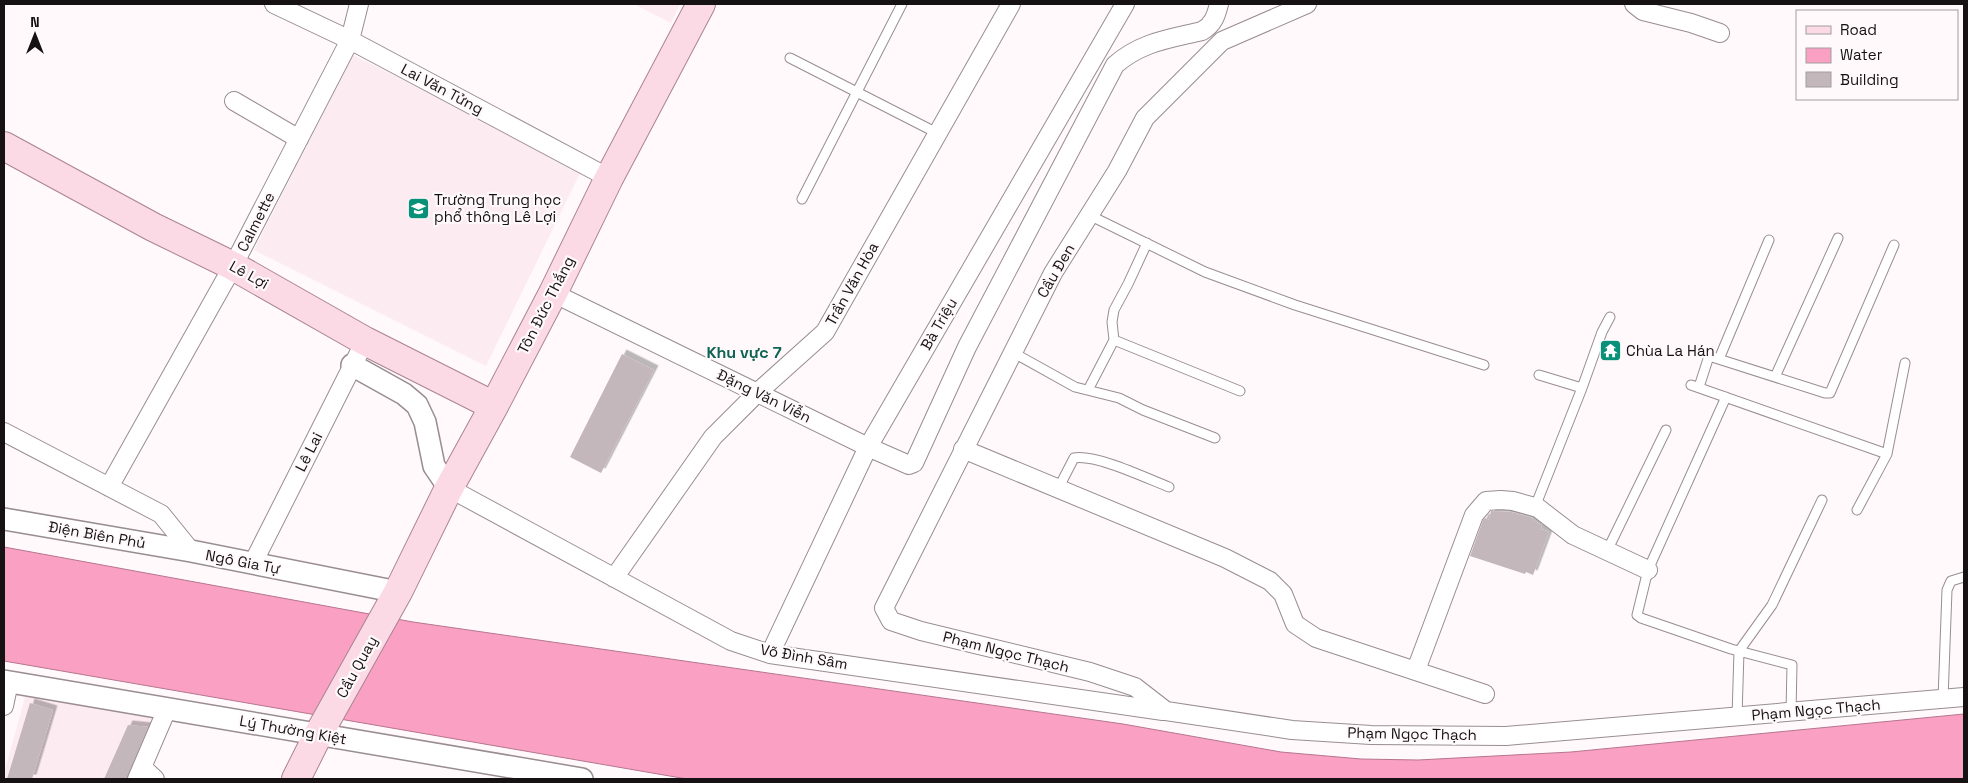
<svg xmlns="http://www.w3.org/2000/svg" width="1968" height="783" viewBox="0 0 1968 783" font-family="'Space Grotesk',sans-serif">
<style>
.built{fill:#fcebf1}
.water{fill:#faa0c2;stroke:#b6758e}
.building{fill:#c3b7bb;filter:url(#shadow)}
.lines{fill:none;stroke-linecap:round;stroke-linejoin:round}
.service-casing{stroke:#998d91;stroke-width:11}
.minor-casing{stroke:#998d91;stroke-width:20}
.tertiary-casing{stroke:#998d91;stroke-width:24}
.primary-casing{stroke:#a98491;stroke-width:30}
.service{stroke:#fff;stroke-width:9}
.minor{stroke:#fff;stroke-width:18}
.tertiary{stroke:#fff;stroke-width:21}
.primary{stroke:#fbdae5;stroke-width:28}
.labels{text-anchor:middle;stroke-width:4.5;stroke-linejoin:round;paint-order:stroke}
.street-label{font-size:15px;fill:#161214;stroke:#fff9fb}
.poi-label{font-size:15px;fill:#161214;stroke:#fff9fb;text-anchor:start}
.neighbourhood-label{font-size:16px;font-weight:bold;fill:#0f6454;stroke:#fff9fb}
</style>
<defs>
<filter id="shadow"><feDropShadow dx="4.5" dy="-4.5" stdDeviation="0" flood-color="#0004"/></filter>
</defs>
<rect width="100%" height="100%" fill="#fff9fb"/>
<path class="built" d="M634,4H680L671,23Z
M353,55L582,169L486,366L254,250Z
M26,694L158,716L132,779H4V773Z"/>
<path class="water" d="M4,547L413,622L1123,724L1281,752L1361,759L1418,760L1571,752L1964,714V779H687L4,661Z"/>
<path class="building" d="M622,354L654,370L601,473L570,457Z
M1491,511L1511,512L1533,518L1532,520L1542,525L1541,529L1549,532L1533,575L1526,572L1525,574L1470,556L1483,520L1485,518L1489,520Z
M30,703L53,710L32,779H7Z
M128,725L148,727L127,779H104Z"/>
<g class="lines">
<defs>
<path id="service" d="M790,58L937,133
M802,199L902,4
M1089,215L1205,272L1295,305L1484,365
M1114,340L1240,391
M1012,352L1075,387L1119,398L1143,410L1215,438
M1719,359L1769,240
M1539,375L1582,388
M1775,377L1838,238
M1691,385L1887,454
M1699,387L1709,356L1825,393H1830L1894,245
M1088,390L1114,340L1112,322L1114,310L1128,284L1147,243
M1726,397L1648,570L1637,615L1641,618L1731,649L1792,665L1791,712
M1058,489L1074,458C1096,454 1146,478 1169,487
M1535,507L1582,388L1602,332L1610,317
M1857,510L1887,454L1905,363
M1607,551L1666,430
M1943,699L1947,590L1951,581L1964,577
M1737,717L1739,651L1772,605L1822,500"/>
<path id="minor" d="M274,4L350,40L609,178
M1307,4L1222,41L1145,118L1117,171L1053,273L884,608L891,621L921,631L1090,672L1135,687L1166,711L1292,730L1371,735L1506,736L1964,697
M1634,4L1643,11L1691,23L1720,33
M234,101L299,139
M553,293L868,447L909,465L914,463L967,347L1115,65C1141,42 1169,39 1202,31C1213,25 1216,16 1219,4
M4,432L161,514L191,551
M963,449L1225,558L1270,581L1283,594L1295,624L1316,638L1485,694
M109,487L233,266L350,40L359,4
M449,488L731,641L770,654L1163,711
M253,563L365,341
M614,578L713,437L757,393L825,332L1011,4
M770,654L868,447L1125,4
M1416,670L1474,515L1486,501L1501,500L1513,501L1538,508L1573,535L1648,570
M4,706L9,682
M142,767L155,779
M137,779L167,709"/>
<path id="tertiary" d="M352,365L404,394L417,405L425,422L434,466L449,488
M4,519L191,551L398,592
M4,681L582,779"/>
<path id="primary" d="M4,146L153,227L233,266L365,341L494,406
M296,779L318,735L398,592L449,488L494,406L553,293L609,178L701,4"/>
</defs>
<use href="#service" class="service-casing"/>
<use href="#minor" class="minor-casing"/>
<use href="#tertiary" class="tertiary-casing"/>
<use href="#primary" class="primary-casing"/>
<use href="#service" class="service"/>
<use href="#minor" class="minor"/>
<use href="#tertiary" class="tertiary"/>
<use href="#primary" class="primary"/>
</g>
<defs>
<symbol id="school-square" viewBox="-11 -11 22 22"><rect x="-9" y="-9" width="18" height="18" rx="4" fill="#089079" stroke="#fff9fb"/><path d="M0-5L7-2L0 1L-7-2ZM-4 1L0 2.5L4 1V4Q0 6-4 4Z" fill="#fff"/></symbol>
<symbol id="temple-square" viewBox="-11 -11 22 22"><rect x="-9" y="-9" width="18" height="18" rx="4" fill="#089079" stroke="#fff9fb"/><path d="M0-6L5-2H3V0L6.5 2.5H4V6H1.5V3h-3V6H-4V2.5H-6.5L-3 0V-2H-5Z" fill="#fff"/></symbol>
</defs>
<g fill-rule="evenodd">
<use href="#school-square" x="406" y="196" width="25" height="25"/>
<use href="#temple-square" x="1598" y="338" width="25" height="25"/>
</g>
<g class="labels">
<g class="street-label">
<text transform="translate(442 89) rotate(28)" y="5">Lai Văn Tửng</text>
<text transform="translate(256 222) rotate(-63)" y="5">Calmette</text>
<text transform="translate(1056 271) rotate(-60)" y="5">Cầu Đen</text>
<text transform="translate(249 275) rotate(29)" y="5">Lê Lợi</text>
<text transform="translate(852 284) rotate(-61)" y="5">Trần Văn Hòa</text>
<text transform="translate(546 305) rotate(-63)" y="5">Tôn Đức Thắng</text>
<text transform="translate(939 324) rotate(-60)" y="5">Bà Triệu</text>
<text transform="translate(764 396) rotate(26)" y="5">Đặng Văn Viễn</text>
<text transform="translate(309 452) rotate(-63)" y="5">Lê Lai</text>
<text transform="translate(97 535) rotate(10)" y="5">Điện Biên Phủ</text>
<text transform="translate(243 562) rotate(11)" y="5">Ngô Gia Tự</text>
<text transform="translate(1006 652) rotate(14)" y="5">Phạm Ngọc Thạch</text>
<text transform="translate(804 657) rotate(10)" y="5">Võ Đình Sâm</text>
<text transform="translate(357 667) rotate(-61)" y="5">Cầu Quay</text>
<text transform="translate(1816 710) rotate(-5)" y="5">Phạm Ngọc Thạch</text>
<text transform="translate(293 730) rotate(10)" y="5">Lý Thường Kiệt</text>
<text transform="translate(1412 734) rotate(1)" y="5">Phạm Ngọc Thạch</text>
</g>
<g class="poi-label">
<text x="434" y="205">Trường Trung học<tspan x="434" dy="17">phổ thông Lê Lợi</tspan></text>
<text x="1626" y="356">Chùa La Hán</text>
</g>
<g class="neighbourhood-label">
<text x="744" y="358">Khu vực 7</text>
</g>
</g>
<rect width="1968" height="783" fill="none" stroke="#161214" stroke-width="10"/>
<rect x="1796" y="10" width="162" height="90" fill="#fff9fb" stroke="#a29d9f"/>
<rect x="1806" y="26" width="25" height="8" fill="#fbdae5" stroke="#a29d9f"/>
<text x="1840" y="35" font-size="15" fill="#161214">Road</text>
<rect x="1806" y="48" width="25" height="15" fill="#faa0c2" stroke="#a29d9f"/>
<text x="1840" y="60" font-size="15" fill="#161214">Water</text>
<rect x="1806" y="72" width="25" height="15" fill="#c3b7bb" stroke="#a29d9f"/>
<text x="1840" y="85" font-size="15" fill="#161214">Building</text>
<g transform="translate(35 35)" stroke="#fff9fb" stroke-width="4" paint-order="stroke">
<path d="M0-4L9 19L0 12L-9 19Z" fill="#161214"/>
<text y="-8" font-size="14" font-weight="bold" text-anchor="middle" fill="#161214">N</text>
</g>
</svg>
